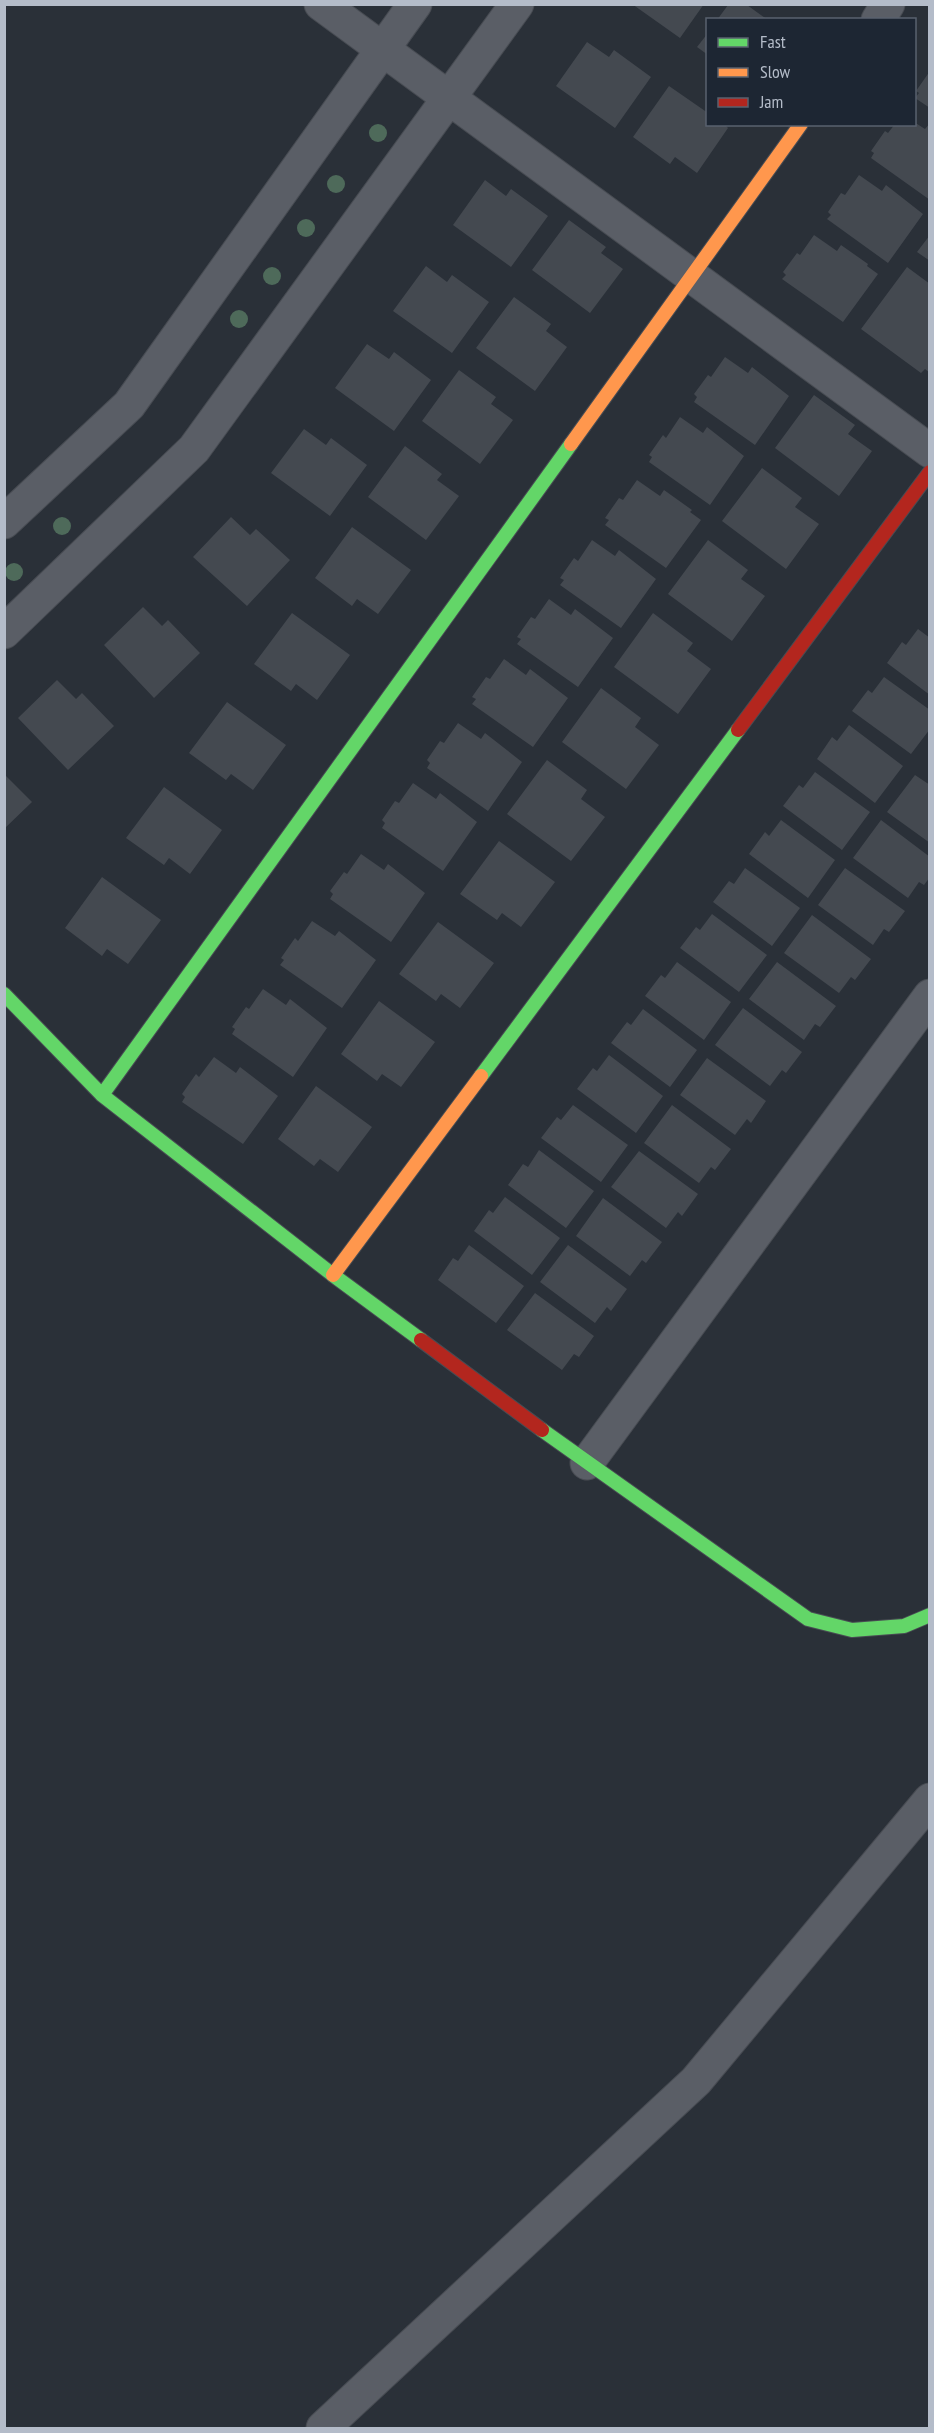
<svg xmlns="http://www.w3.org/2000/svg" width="934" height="2433" viewBox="0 0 934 2433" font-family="'PT Sans Narrow',sans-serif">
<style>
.building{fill:#444950}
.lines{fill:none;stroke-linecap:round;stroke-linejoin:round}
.street-casing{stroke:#484c53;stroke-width:35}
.fast-casing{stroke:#484c53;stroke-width:16}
.slow-casing{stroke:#484c53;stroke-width:16}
.jam-casing{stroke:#484c53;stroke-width:16}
.street{stroke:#5a5e66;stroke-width:33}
.fast{stroke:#63d668;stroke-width:14}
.slow{stroke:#ff974d;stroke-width:14}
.jam{stroke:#b3261e;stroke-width:14}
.tree{fill:#4e6a5a}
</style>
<rect width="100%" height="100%" fill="#2a3038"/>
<path class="building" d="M632,4H704L680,38Z
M728,5H747L768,20H717Z
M708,33V55L697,47Z
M587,42L609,57L614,50L651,77L615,128L556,86Z
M930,71V108L915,98L919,93L916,91Z
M669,86L708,113V124H724L728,128L697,173L675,157L670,164L633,137Z
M914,122L925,129L930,123V200L871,158L874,153L871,151L885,131L888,133L895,124H914Z
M859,175L882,191L886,185L923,214L888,263L827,219L831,215L828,212L841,193L845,195Z
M485,180L506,196L511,189L548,216L511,267L453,225Z
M569,220L606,247L601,253L623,269L590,313L532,270Z
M814,235L837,251L841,245L868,264L867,266L878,274L843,322L782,279L786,275L783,272L797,253L800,255Z
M930,235V261L917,252Z
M426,266L447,282L452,275L489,302L452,353L393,311Z
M907,267L930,284V373L925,369L921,373L861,329Z
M514,297L551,324L546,331L567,347L535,391L476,348Z
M367,344L389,359L394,352L431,380L394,431L335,388Z
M725,357L748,373L752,367L789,396L755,445L694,402L697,397L694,394L708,375L711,377Z
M459,370L496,397L491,404L513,420L480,464L422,421Z
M814,395L855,425L848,434L872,451L839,496L775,448Z
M680,417L703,433L707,427L744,456L710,505L649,462L652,457L649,455L663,435L666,438Z
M304,429L326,445L331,438L367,465L330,516L271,473Z
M405,446L442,474L437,480L459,496L426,540L368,497Z
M762,468L802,498L795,507L819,524L786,569L722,521Z
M637,480L660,496L664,490L692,510L690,512L701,520L666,568L605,525L609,520L605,518L619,498L623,500Z
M231,517L250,535L256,529L290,560L247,606L193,557Z
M352,527L411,570L378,614L357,599L352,606L315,578Z
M592,540L615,556L619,550L656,579L621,628L560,585L564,580L560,578L574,558L578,561Z
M708,540L748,570L741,579L765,596L732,641L668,594Z
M549,599L571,615L575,609L613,638L578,687L517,644L521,639L517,637L531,617L535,619Z
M143,607L162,626L168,620L200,653L154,698L104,645Z
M292,613L350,655L317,700L296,684L291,691L254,664Z
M653,613L693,643L687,651L711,669L678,714L614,667Z
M918,629L930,638V695L887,663L902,642L906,645Z
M504,659L526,675L530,669L568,698L533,747L472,704L476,699L472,697L486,677L490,679Z
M884,677L930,710V729L911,754L852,711L868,690L872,693Z
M57,680L76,699L82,693L114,726L68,770L18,718Z
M601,688L641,718L635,727L659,745L626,789L562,742Z
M227,702L286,745L253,790L231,774L226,780L189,753Z
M458,723L481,739L485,733L522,762L488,811L427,768L430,763L427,760L440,741L444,743Z
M849,725L903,766L875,803L817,759L832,737L837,741Z
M547,760L587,790L581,799L605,817L571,861L507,814Z
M815,772L870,812L842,850L783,806L799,785L803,788Z
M4,774L32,802L4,829Z
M915,775L930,785V843L887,812Z
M413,783L436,799L440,793L477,822L443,871L382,828L385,823L382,820L395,801L399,803Z
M164,787L222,830L190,874L169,858L164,865L126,838Z
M781,820L835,860L808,898L749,854L765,832L769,836Z
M881,820L930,857V877L924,885L919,882L908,898L853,858Z
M499,841L555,882L521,927L502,913L497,920L460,894Z
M361,854L384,870L388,864L425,893L391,942L330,899L333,894L330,891L344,872L347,874Z
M745,868L800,908L772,946L713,902L729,881L734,884Z
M845,868L905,911L889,932L884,929L873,945L818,905Z
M102,877L161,920L128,964L107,949L102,956L65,928Z
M712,914L767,955L739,992L680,948L696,927L700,930Z
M812,915L871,959L855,980L851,977L839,993L784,953Z
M312,921L335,936L339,931L376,960L342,1008L280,965L284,960L281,958L295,938L298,941Z
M438,922L494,963L460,1008L441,994L436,1001L399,974Z
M677,962L731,1002L704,1040L645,996L661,975L665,978Z
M777,962L836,1006L820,1027L815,1024L804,1040L749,999Z
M263,989L286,1005L290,999L327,1028L293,1077L232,1034L235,1029L232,1027L246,1007L249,1009Z
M379,1001L435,1042L401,1087L382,1074L377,1081L341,1054Z
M743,1008L802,1052L786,1073L782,1070L770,1086L715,1045Z
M643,1009L697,1050L670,1087L611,1043L627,1022L631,1025Z
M609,1055L663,1096L636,1133L577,1089L593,1068L597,1071Z
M214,1057L236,1073L240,1067L278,1096L243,1144L182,1102L185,1097L182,1094L196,1074L199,1077Z
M707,1058L766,1101L751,1123L747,1119L735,1135L680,1095Z
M316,1086L372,1127L338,1172L320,1159L314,1166L278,1139Z
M573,1105L628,1145L601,1182L541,1138L557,1117L561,1120Z
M672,1105L731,1149L715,1170L711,1167L699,1183L644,1143Z
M539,1150L594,1191L566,1228L508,1185L523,1164L528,1167Z
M639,1151L698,1194L682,1216L678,1212L666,1228L611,1187Z
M505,1197L560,1238L532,1275L474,1231L489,1210L493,1213Z
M603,1198L662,1242L646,1263L642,1260L630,1276L576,1236Z
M469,1245L524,1286L496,1323L438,1280L453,1258L458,1261Z
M568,1245L627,1289L611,1311L607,1307L595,1323L540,1282Z
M535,1293L594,1336L579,1357L574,1354L562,1370L507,1330Z"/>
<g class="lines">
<defs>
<path id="street" d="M321,4L930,451
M878,20L888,4
M4,522L129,405L415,4
M4,632L194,449L517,4
M587,1463L930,996
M323,2428L696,2081L930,1800"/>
<path id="fast" d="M4,994L102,1095L333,1275L421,1340
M481,1076L738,730
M102,1095L571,444
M542,1430L808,1619L852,1630L904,1626L930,1615"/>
<path id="slow" d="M571,444L801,124
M333,1275L481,1076"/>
<path id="jam" d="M738,730L930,472
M421,1340L542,1430"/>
</defs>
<use href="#street" class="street-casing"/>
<use href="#fast" class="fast-casing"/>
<use href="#slow" class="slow-casing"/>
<use href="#jam" class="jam-casing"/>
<use href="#street" class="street"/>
<use href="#fast" class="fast"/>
<use href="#slow" class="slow"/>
<use href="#jam" class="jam"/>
</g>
<g class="tree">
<circle cx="378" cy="133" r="9"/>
<circle cx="336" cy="184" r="9"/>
<circle cx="306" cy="228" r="9"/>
<circle cx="272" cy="276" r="9"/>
<circle cx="239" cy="319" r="9"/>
<circle cx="62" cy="526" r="9"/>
<circle cx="14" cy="572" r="9"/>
</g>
<rect width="934" height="2433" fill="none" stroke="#b4bcc9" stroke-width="12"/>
<rect x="706" y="18" width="210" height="108" fill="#1d2633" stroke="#59626f" stroke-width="1.5"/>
<rect x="718" y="38" width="30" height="9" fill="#63d668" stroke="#59626f" stroke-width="1.5"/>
<text x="760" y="48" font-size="18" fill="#b4bcc9">Fast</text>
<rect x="718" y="68" width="30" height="9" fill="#ff974d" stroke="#59626f" stroke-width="1.5"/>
<text x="760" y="78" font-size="18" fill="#b4bcc9">Slow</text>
<rect x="718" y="98" width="30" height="9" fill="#b3261e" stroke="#59626f" stroke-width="1.5"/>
<text x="760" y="108" font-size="18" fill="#b4bcc9">Jam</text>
</svg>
